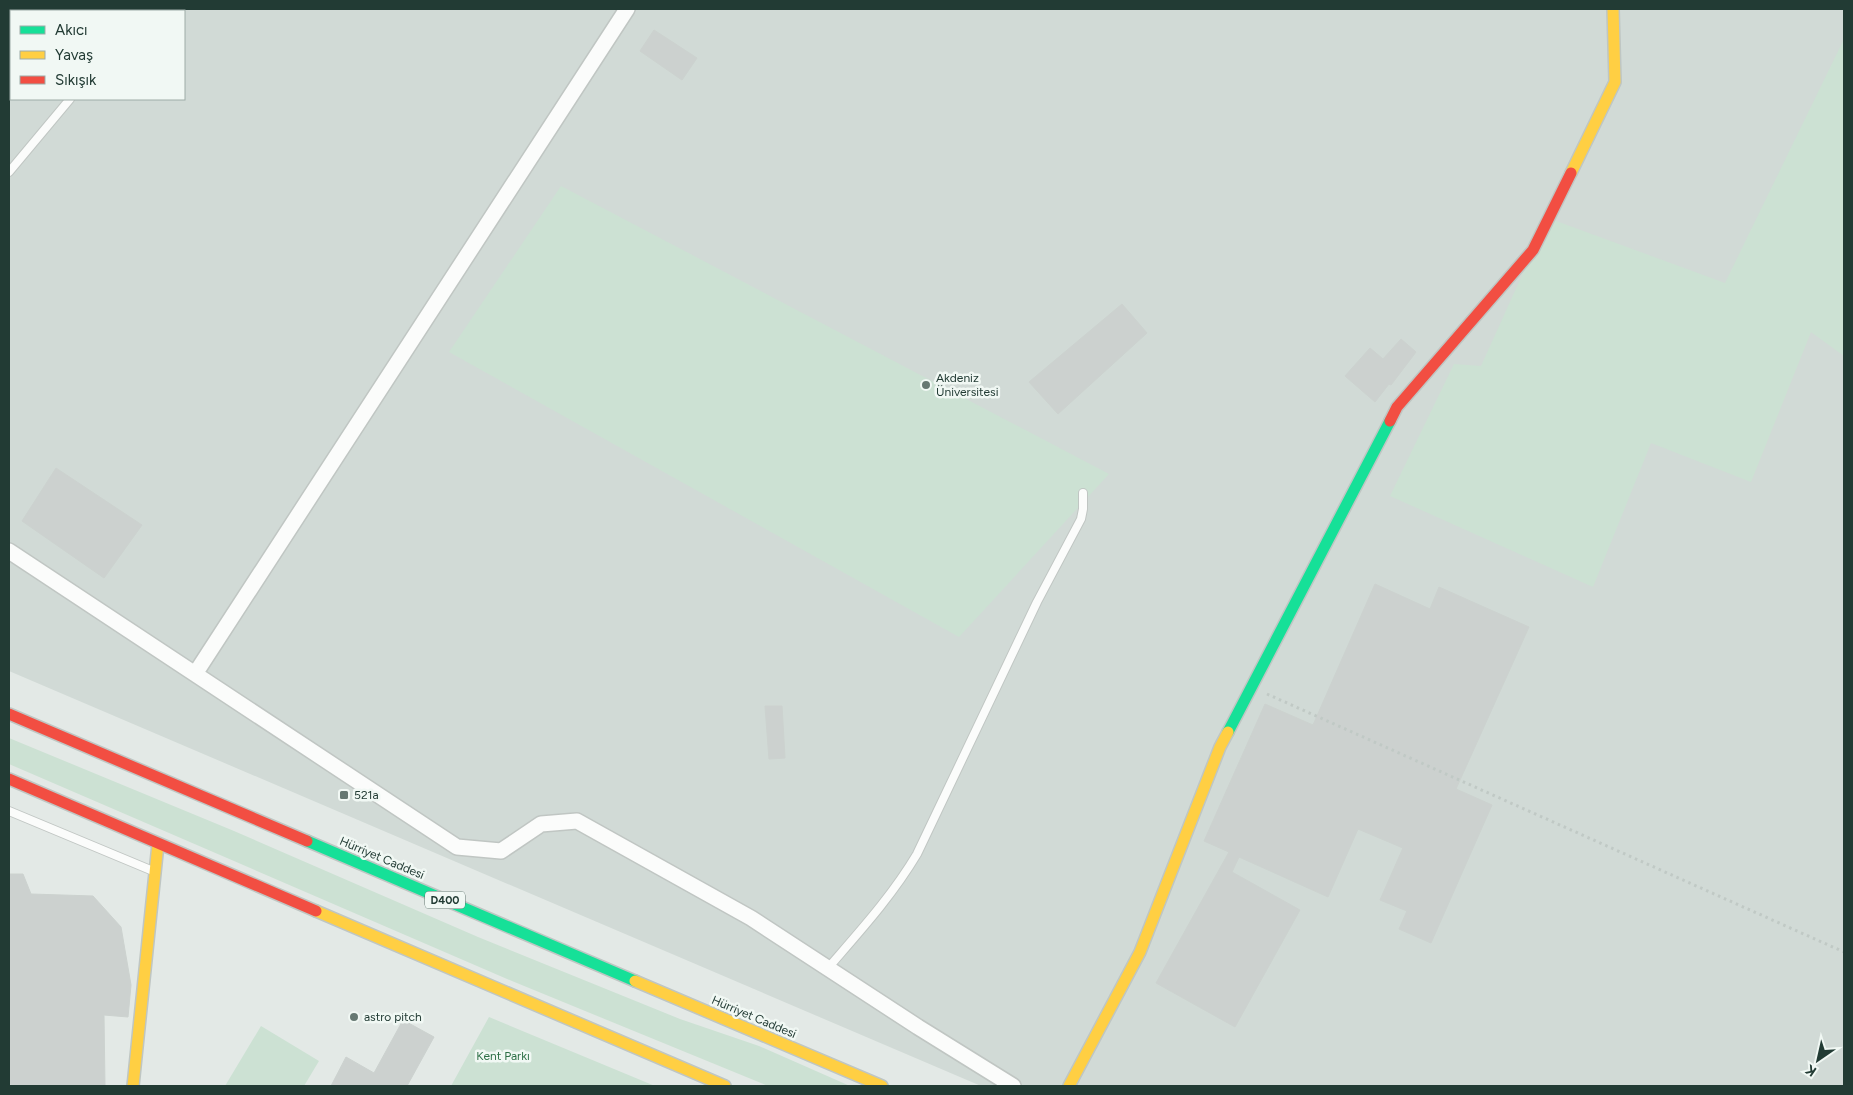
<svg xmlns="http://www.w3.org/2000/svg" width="1853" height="1095" viewBox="0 0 1853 1095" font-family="Figtree,sans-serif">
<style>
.built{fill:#d1dad6;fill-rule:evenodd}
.green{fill:#cce1d3}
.building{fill:#ccd1cf;stroke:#ccd2cf}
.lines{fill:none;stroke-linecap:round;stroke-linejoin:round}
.lane-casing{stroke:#c0c6c3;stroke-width:10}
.street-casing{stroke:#c0c6c3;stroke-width:18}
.fast-casing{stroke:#bfc6c3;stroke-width:14}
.slow-casing{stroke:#bfc6c3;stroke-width:14}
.jam-casing{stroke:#bfc6c3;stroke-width:14}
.path{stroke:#c0c9c5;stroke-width:3;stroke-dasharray:2.5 4;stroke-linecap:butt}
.lane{stroke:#fbfcfb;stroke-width:8}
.street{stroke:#fbfcfb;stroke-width:15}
.fast{stroke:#16e098;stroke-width:11}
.slow{stroke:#ffcf43;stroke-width:11}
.jam{stroke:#f24e42;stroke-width:11}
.poi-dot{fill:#667872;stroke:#f1f8f4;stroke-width:2}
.labels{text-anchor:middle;stroke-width:5;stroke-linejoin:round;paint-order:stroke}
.shield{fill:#f1f8f4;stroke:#60746e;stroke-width:1}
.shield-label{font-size:11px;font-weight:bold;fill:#223b34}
.poi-label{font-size:12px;fill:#223b34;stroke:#f1f8f4;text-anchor:start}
.street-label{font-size:12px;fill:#223b34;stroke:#f1f8f4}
.park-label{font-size:12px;fill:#2e7047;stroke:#f1f8f4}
</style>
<rect width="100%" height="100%" fill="#e3e9e6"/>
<path class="built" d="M9,9H1844V1086H981L9,671ZM11,11H184V99H11Z"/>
<path class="green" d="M1844,39V356L1811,332L1751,482L1651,443L1593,587L1390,496L1454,364L1481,366L1548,218L1725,283Z
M561,186L1109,474L959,637L449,352Z
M9,738L234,831L478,937L680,1019L759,1046L850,1086H768L512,981L9,764Z
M489,1017L655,1086H451Z
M261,1026L319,1061L304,1086H225Z"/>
<path class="building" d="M654,30L697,58L682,80L640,51Z
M1122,304L1147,333L1058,414L1029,382Z
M1401,339L1416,352L1391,385L1389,384L1375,402L1345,376L1370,348L1383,359Z
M56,468L142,525L104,578L22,521Z
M1375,584L1430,609L1439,587L1529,627L1456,789L1492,805L1431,943L1399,929L1407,911L1380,900L1403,848L1358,829L1328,897L1239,857L1232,872L1300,910L1235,1027L1156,983L1229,852L1204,841L1265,704L1313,725Z
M765,706H782L785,758L769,759Z
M9,874H23L31,894L93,896L121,927L131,985L128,1017L104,1015L105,1086H19L9,1084Z
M403,1020L434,1037L407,1086H331L346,1057L374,1073Z"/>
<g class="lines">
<defs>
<path id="lane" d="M144,11L146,9
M9,172L70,99
M9,811L153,871
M828,968C860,931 892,896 917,854L1037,602L1081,519L1083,509V493"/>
<path id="street" d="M9,551L457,847L501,851L541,824L577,821L751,918L918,1027L1013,1086
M195,674L627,9"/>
<path id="fast" d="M1228,732L1390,421
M307,841L635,981"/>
<path id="slow" d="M1571,173L1615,82L1613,9
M316,911L725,1086
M635,981L882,1086
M133,1086L158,844
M1069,1086L1140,952L1220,747L1228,732"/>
<path id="jam" d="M1390,421L1397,407L1533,250L1571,173
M9,714L307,841
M9,779L316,911"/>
</defs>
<use href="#lane" class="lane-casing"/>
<use href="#street" class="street-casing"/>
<use href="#fast" class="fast-casing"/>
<use href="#slow" class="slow-casing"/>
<use href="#jam" class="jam-casing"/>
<path class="path" d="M1267,694L1844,952"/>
<use href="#lane" class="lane"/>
<use href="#street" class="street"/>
<use href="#fast" class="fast"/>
<use href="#slow" class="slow"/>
<use href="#jam" class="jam"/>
</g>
<g class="poi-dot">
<circle cx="926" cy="385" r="5"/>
<rect x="339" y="790" width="10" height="10" rx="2.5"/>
<circle cx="354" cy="1017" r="5"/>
</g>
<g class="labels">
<rect class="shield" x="425" y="891.5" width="40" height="17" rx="4"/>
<g class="shield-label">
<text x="445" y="904">D400</text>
</g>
<g class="poi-label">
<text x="936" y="382">Akdeniz<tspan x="936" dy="14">Üniversitesi</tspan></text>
<text x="354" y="799">521a</text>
<text x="364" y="1021">astro pitch</text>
</g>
<g class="street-label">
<text transform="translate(382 858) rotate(23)" y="4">Hürriyet Caddesi</text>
<text transform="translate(754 1017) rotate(23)" y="4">Hürriyet Caddesi</text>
</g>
<g class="park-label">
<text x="503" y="1060">Kent Parkı</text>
</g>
</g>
<rect width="1853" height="1095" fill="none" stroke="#223b34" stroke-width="20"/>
<rect x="10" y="10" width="175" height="90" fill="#f1f8f4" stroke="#9eaca7"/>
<rect x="20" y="26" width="25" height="8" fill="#16e098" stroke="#9eaca7"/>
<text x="55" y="35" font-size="15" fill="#223b34">Akıcı</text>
<rect x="20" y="51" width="25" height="8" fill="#ffcf43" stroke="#9eaca7"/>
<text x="55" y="60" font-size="15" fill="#223b34">Yavaş</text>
<rect x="20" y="76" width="25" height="8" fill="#f24e42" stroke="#9eaca7"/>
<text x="55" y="85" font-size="15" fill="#223b34">Sıkışık</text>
<g transform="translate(1818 1060) rotate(214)" stroke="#f1f8f4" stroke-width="4" paint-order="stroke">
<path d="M0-4L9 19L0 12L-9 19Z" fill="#223b34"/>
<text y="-8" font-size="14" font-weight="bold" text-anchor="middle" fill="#223b34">K</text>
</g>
</svg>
